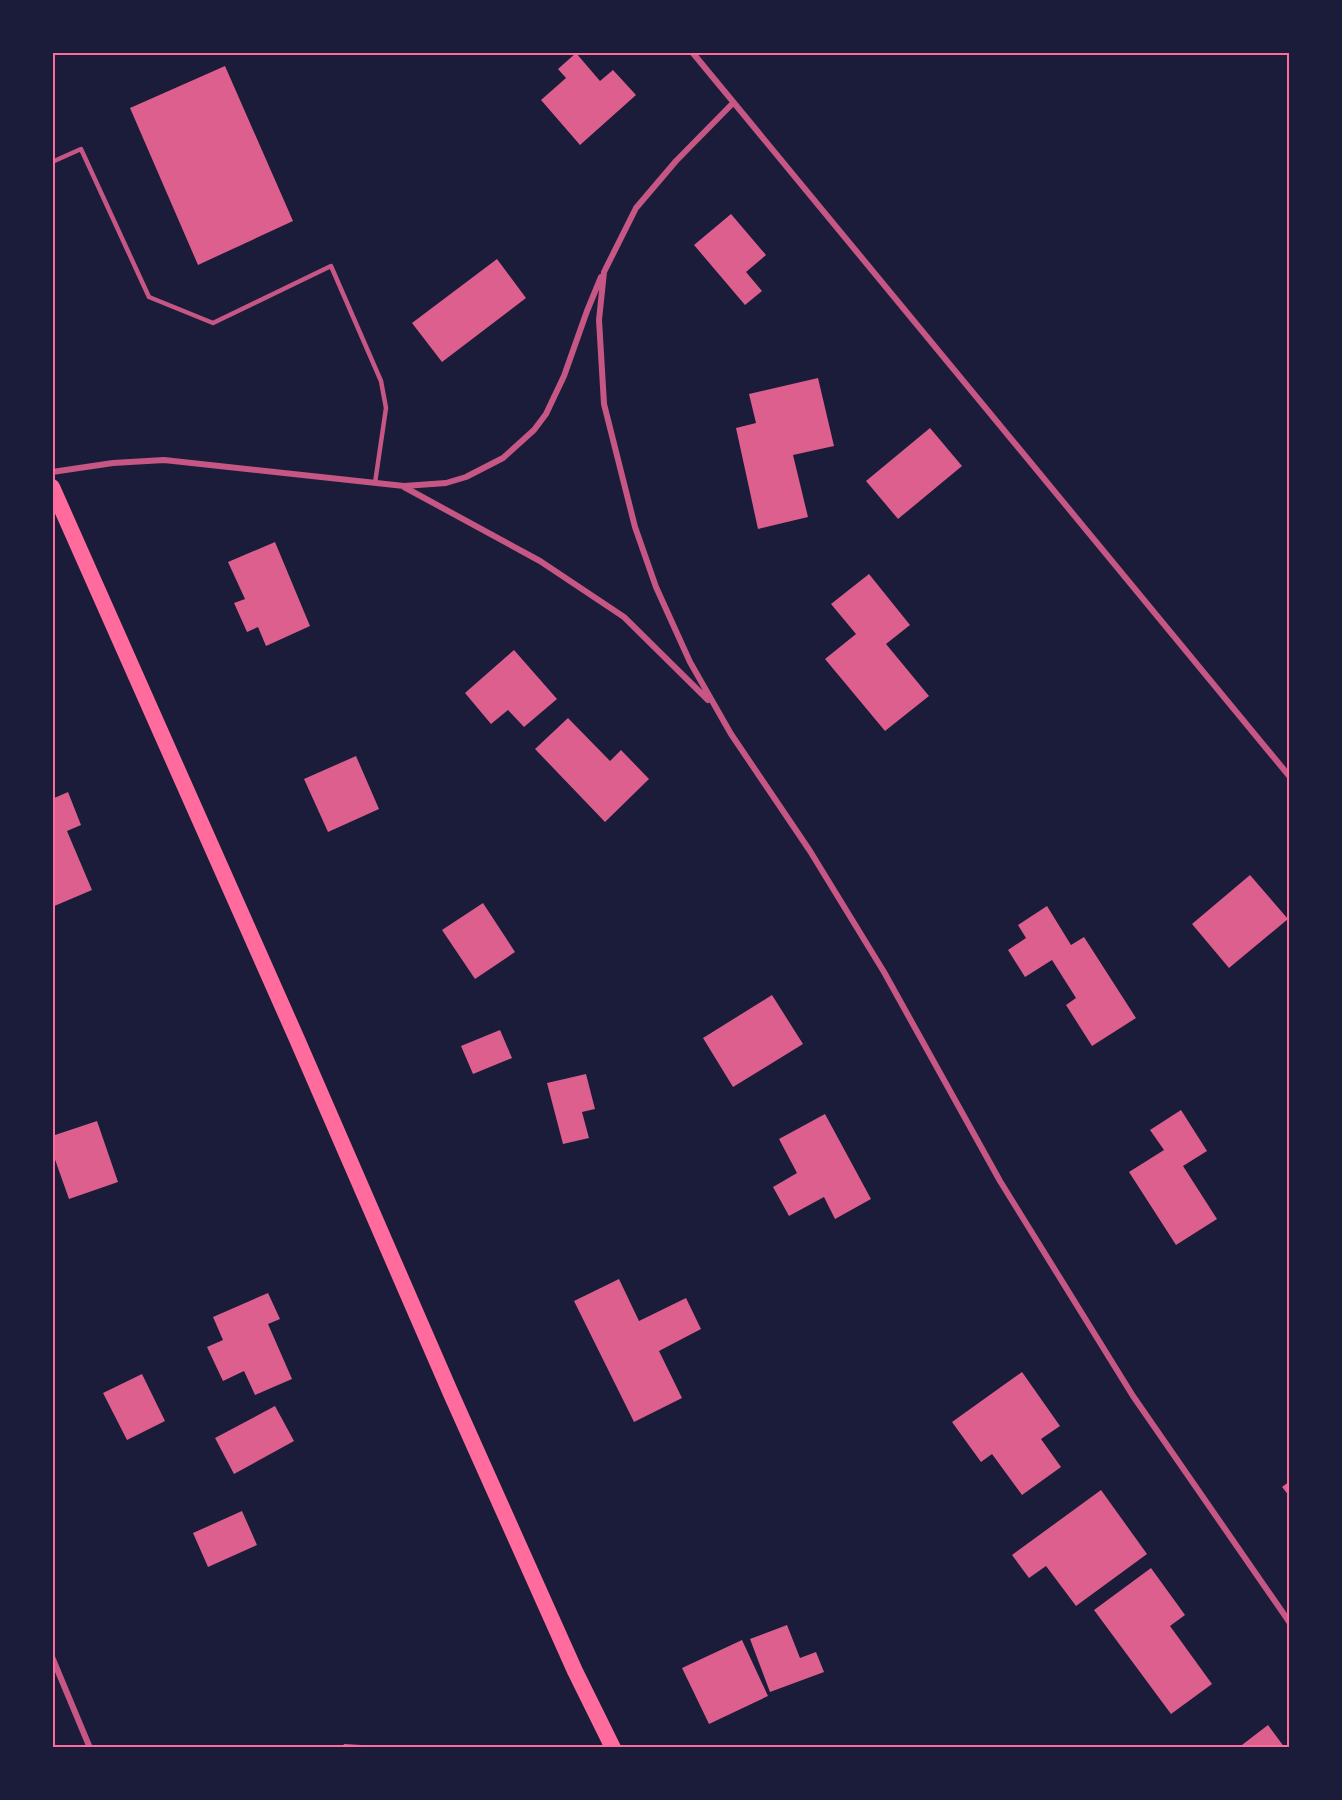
<svg xmlns="http://www.w3.org/2000/svg" width="1342" height="1800" viewBox="0 0 1342 1800" font-family="'Work Sans',sans-serif">
<style>
.building{fill:#dd5f8e}
.lines{fill:none;stroke-linecap:round;stroke-linejoin:round}
.service{stroke:#c65784;stroke-width:4.5}
.minor{stroke:#c65784;stroke-width:6}
.trunk{stroke:#ff6b9d;stroke-width:16}
.neatline{fill:none;stroke:#ff6b9d;stroke-width:2}
</style>
<rect width="100%" height="100%" fill="#1b1b3a"/>
<path class="building" d="M576,53L600,81L613,70L636,95L580,145L541,100L566,78L558,69Z
M225,66L293,221L198,265L130,108Z
M731,214L766,255L746,272L762,291L745,305L694,245Z
M497,259L526,298L442,362L412,323Z
M818,378L834,446L793,455L808,517L758,529L736,428L756,423L749,394Z
M930,428L962,466L898,519L866,481Z
M275,542L310,626L266,646L258,627L247,632L234,603L245,599L228,562Z
M869,574L910,625L886,644L929,696L885,731L825,659L856,634L831,604Z
M514,650L557,699L524,727L508,710L491,724L465,693Z
M568,718L610,761L621,750L649,779L605,822L535,749Z
M356,756L379,809L328,832L304,779Z
M68,792L81,825L67,831L92,890L52,907V799Z
M1250,875L1288,919L1229,968L1192,924Z
M483,903L515,952L475,979L442,930Z
M1047,906L1071,945L1084,937L1136,1018L1092,1046L1066,1005L1076,998L1052,960L1025,977L1008,950L1026,938L1018,925Z
M772,995L803,1044L733,1087L703,1038Z
M500,1030L512,1058L473,1074L461,1046Z
M586,1074L595,1109L582,1112L589,1138L563,1144L547,1083Z
M1181,1110L1207,1151L1183,1166L1217,1219L1176,1245L1129,1172L1164,1150L1150,1130Z
M825,1114L871,1199L835,1219L824,1197L789,1216L773,1187L797,1173L779,1139Z
M97,1121L118,1182L69,1199L52,1151V1136Z
M619,1279L639,1321L686,1298L701,1329L659,1351L682,1398L634,1422L574,1301Z
M268,1293L280,1319L268,1324L292,1379L255,1395L244,1371L223,1381L207,1347L223,1340L213,1317Z
M1022,1372L1060,1426L1041,1439L1061,1467L1022,1495L992,1454L981,1462L952,1422Z
M142,1374L165,1421L127,1440L103,1393Z
M275,1406L294,1441L234,1474L215,1438Z
M1290,1481V1497L1282,1487Z
M1101,1490L1147,1554L1076,1606L1046,1566L1029,1578L1012,1555Z
M242,1511L257,1545L208,1567L193,1533Z
M1151,1568L1185,1615L1170,1626L1212,1684L1171,1714L1094,1610Z
M787,1625L800,1658L816,1652L824,1672L770,1692L750,1639Z
M742,1640L768,1696L709,1724L682,1668Z
M1268,1725L1285,1748H1238Z
M344,1744L361,1745L366,1748H342Z"/>
<g class="lines">
<path class="service" d="M52,162L81,149L149,297L213,323L331,266L381,381L386,408L375,483"/>
<path class="minor" d="M692,52L1290,777
M733,103L676,161L636,208L604,272L599,320L604,404L635,527L656,587L690,662L731,734L810,851L884,972L1000,1181L1133,1396L1290,1623
M52,472L113,463L164,460L404,486L446,483L466,477L503,458L534,430L546,414L564,376L587,311L601,277
M404,487L540,561L624,617L708,700
M52,1657L90,1748"/>
<path class="trunk" d="M52,487L296,1037L452,1396L575,1671L613,1748"/>
</g>
<rect width="1342" height="1800" fill="none" stroke="#1b1b3a" stroke-width="108"/>
<rect x="54" y="54" width="1234" height="1692" class="neatline"/>
</svg>
